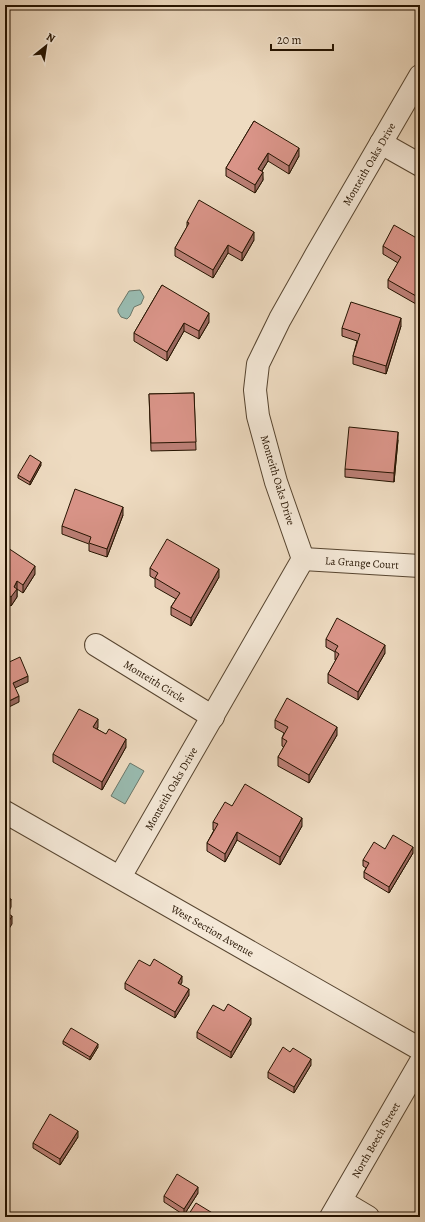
<svg xmlns="http://www.w3.org/2000/svg" width="425" height="1222" viewBox="0 0 425 1222" font-family="Alegreya,serif">
<style>
.water{fill:#99bbb0;stroke:#6b786a}
.lines{fill:none;stroke-linecap:round;stroke-linejoin:round}
.minor-casing{stroke:#574530;stroke-width:24}
.minor{stroke:#f4e8d7;stroke-width:22}
.wall{fill:#bb7f75;stroke:#251300}
.shaded-wall{fill:#98685f;stroke:#251300}
.building{fill:#d99488;stroke:#251300}
.labels{text-anchor:middle;stroke-width:3;stroke-linejoin:round;paint-order:stroke}
.street-label{font-size:11px;fill:#251300;stroke:#f4e8d7}
</style>
<rect width="100%" height="100%" fill="#eedbc1"/>
<filter id="stains"><feTurbulence type="fractalNoise" baseFrequency=".005" numOctaves="4"/><feColorMatrix values="0 0 0 0 .2 0 0 0 0 .09 0 0 0 0 .02 0 0 0 .5 -.17"/></filter>
<radialGradient id="worn" r=".72"><stop offset=".6" stop-color="#630" stop-opacity="0"/><stop offset="1" stop-color="#630" stop-opacity=".3"/></radialGradient>
<path class="water" d="M140,290L144,297L141,304L134,307L130,316L127,319L121,317L118,312V309L129,291Z
M130,763L144,771L125,804L111,796Z"/>
<g class="lines">
<defs>
<g id="minor">
<path d="M381,143L420,165"/>
<path id="s1" d="M303,559L420,566"/>
<path id="s2" d="M96,645L213,717"/>
<path id="s3" d="M5,812L420,1049"/>
<path id="s4" d="M120,877L303,559L276,482L258,416L255,390L258,364L280,319L316,255L420,76"/>
<path d="M341,1201L368,1217"/>
<path id="s5" d="M331,1217L420,1063"/>
</g>
</defs>
<use href="#minor" class="minor-casing"/>
<use href="#minor" class="minor"/>
</g>
<path class="wall" d="M356,5H364L362,8Z
M254,121L299,156L289,174L268,161L262,171L263,180L255,193L226,176V168Z
M187,222L254,240L242,261L228,253L213,278L175,256V248L187,227Z
M420,240V298L416,304L388,288V280L398,263L383,254V246Z
M162,285L209,322L199,339L184,331L167,361L134,341V333Z
M401,326L386,374L353,364V356L357,341L342,336V328Z
M194,393L196,450L151,451L149,394Z
M398,440L394,482L345,477V469Z
M41,465L30,485L18,478V475Z
M123,515L107,557L89,551V544L62,534V526Z
M5,546L35,574L23,593L17,589V597L11,606L8,604L5,608Z
M150,568L219,577L191,626L171,615V607L176,599L155,587V579L150,576Z
M326,639L385,653L358,700L328,683V674L336,660H335V652L326,647Z
M275,720L337,735L309,783L278,766V757L284,747L282,746V738L284,733L275,728Z
M98,727L97,729L126,747L102,790L53,762V754Z
M232,806L302,826L280,865L237,840L225,862L207,851V843L214,830H213V822Z
M385,849L413,853L389,893L364,878V872L366,868L363,866V860Z
M150,966L182,982L180,985L189,995L175,1018L125,989V983Z
M224,1011L251,1024L231,1058L197,1038V1032Z
M63,1041L98,1047L90,1060L63,1044Z
M311,1065L294,1093L268,1078V1072Z
M78,1137L60,1165L33,1148V1143Z
M198,1193L184,1215L164,1202V1196Z"/>
<path class="shaded-wall" d="M299,148V156L289,174V166Z
M268,153V161L258,177V169Z
M263,172V180L255,193V185Z
M254,232V240L242,261V253Z
M228,245V253L213,278V270Z
M420,290V298L416,304V296Z
M209,313V322L199,339V331Z
M401,318V326L386,374V366Z
M184,323V331L167,361V352Z
M398,432V440L394,482V473Z
M41,462V465L30,485V482Z
M123,507V515L107,557V549Z
M35,566V574L23,593V585Z
M219,569V577L191,626V618Z
M17,581V597L11,606V597L14,587Z
M8,595V604L5,608V600Z
M385,645V653L358,700V692Z
M28,676V682L13,689V683Z
M19,696V702L5,709V703Z
M98,719V727L93,735V727Z
M337,727V735L309,783V775Z
M126,739V747L102,790V782Z
M302,818V826L280,865V857Z
M237,832V840L225,862V854Z
M413,847V853L389,893V887Z
M11,899V907L5,919V910Z
M12,916V924L5,935V927Z
M182,976V982L178,989V983Z
M189,989V995L175,1018V1012Z
M251,1018V1024L231,1058V1052Z
M98,1044V1047L90,1060V1057Z
M311,1059V1065L294,1093V1087Z
M78,1131V1137L60,1165V1159Z
M198,1187V1193L184,1215V1209Z"/>
<path class="building" d="M254,121L299,148L289,166L268,153L258,169L263,172L255,185L226,168Z
M199,200L254,232L242,253L228,245L213,270L175,248L189,223L187,222Z
M394,225L420,240V290L416,296L388,280L401,257L383,246Z
M162,285L209,313L199,331L184,323L167,352L134,333Z
M351,302L401,318L386,366L353,356L360,334L342,328Z
M194,393L196,442L151,443L149,394Z
M349,427L398,432L394,473L345,469Z
M30,455L41,462L30,482L18,475Z
M75,489L123,507L107,549L89,543L91,537L62,526Z
M167,539L219,569L191,618L171,607L180,593L155,578L158,573L150,568Z
M5,546L35,566L23,585L17,581L14,587L17,589L11,597L8,595L5,600Z
M337,618L385,645L358,692L328,674L339,654L335,651L338,646L326,639Z
M20,657L28,676L13,683L19,696L5,703V664Z
M287,698L337,727L309,775L278,757L287,741L282,738L288,727L275,720Z
M79,709L98,719L93,727L106,734L109,729L126,739L102,782L53,754Z
M245,784L302,818L280,857L237,832L225,854L207,843L218,824L213,822L225,802L232,806Z
M393,835L413,847L389,887L364,872L369,863L363,860L374,842L385,849Z
M5,896L11,899L5,910Z
M5,912L12,916L5,927Z
M154,959L182,976L178,983L189,989L175,1012L125,983L139,960L150,966Z
M228,1004L251,1018L231,1052L197,1032L213,1005L224,1011Z
M71,1028L98,1044L90,1057L63,1041Z
M283,1047L290,1052L293,1048L311,1059L294,1087L268,1072Z
M50,1114L78,1131L60,1159L33,1143Z
M177,1174L198,1187L184,1209L164,1196Z
M196,1203L219,1217H187Z"/>
<g class="labels">
<g class="street-label">
<text dy="4" stroke="none"><textPath href="#s4" startOffset="798">Monteith Oaks Drive</textPath></text>
<text transform="translate(278 480) rotate(73)" y="4">Monteith Oaks Drive</text>
<text dy="4" stroke="none"><textPath href="#s1" startOffset="59">La Grange Court</textPath></text>
<text dy="4" stroke="none"><textPath href="#s2" startOffset="69">Monteith Circle</textPath></text>
<text dy="4" stroke="none"><textPath href="#s4" startOffset="102">Monteith Oaks Drive</textPath></text>
<text dy="4" stroke="none"><textPath href="#s3" startOffset="239">West Section Avenue</textPath></text>
<text dy="4" stroke="none"><textPath href="#s5" startOffset="89">North Beech Street</textPath></text>
</g>
</g>
<rect width="425" height="1222" fill="none" stroke="#eedbc1" stroke-width="20"/>
<rect x="6" y="6" width="413" height="1210" fill="none" stroke="#251300" stroke-width="2"/>
<rect x="10" y="10" width="405" height="1202" fill="none" stroke="#251300"/>
<g transform="translate(46 46) rotate(30)" stroke="#f4e8d7" stroke-width="3" paint-order="stroke">
<path d="M0-3L7 15L0 10L-7 15Z" fill="#251300"/>
<text y="-6" font-size="11" font-weight="bold" text-anchor="middle" fill="#251300">N</text>
</g>
<path d="M271 44v6h62v-6" fill="none" stroke="#251300" stroke-width="2"/>
<text x="277" y="44" font-size="12" fill="#251300" stroke="#f4e8d7" stroke-width="3" paint-order="stroke">20 m</text>
<rect width="100%" height="100%" filter="url(#stains)"/>
<rect width="100%" height="100%" fill="url(#worn)"/>
</svg>
